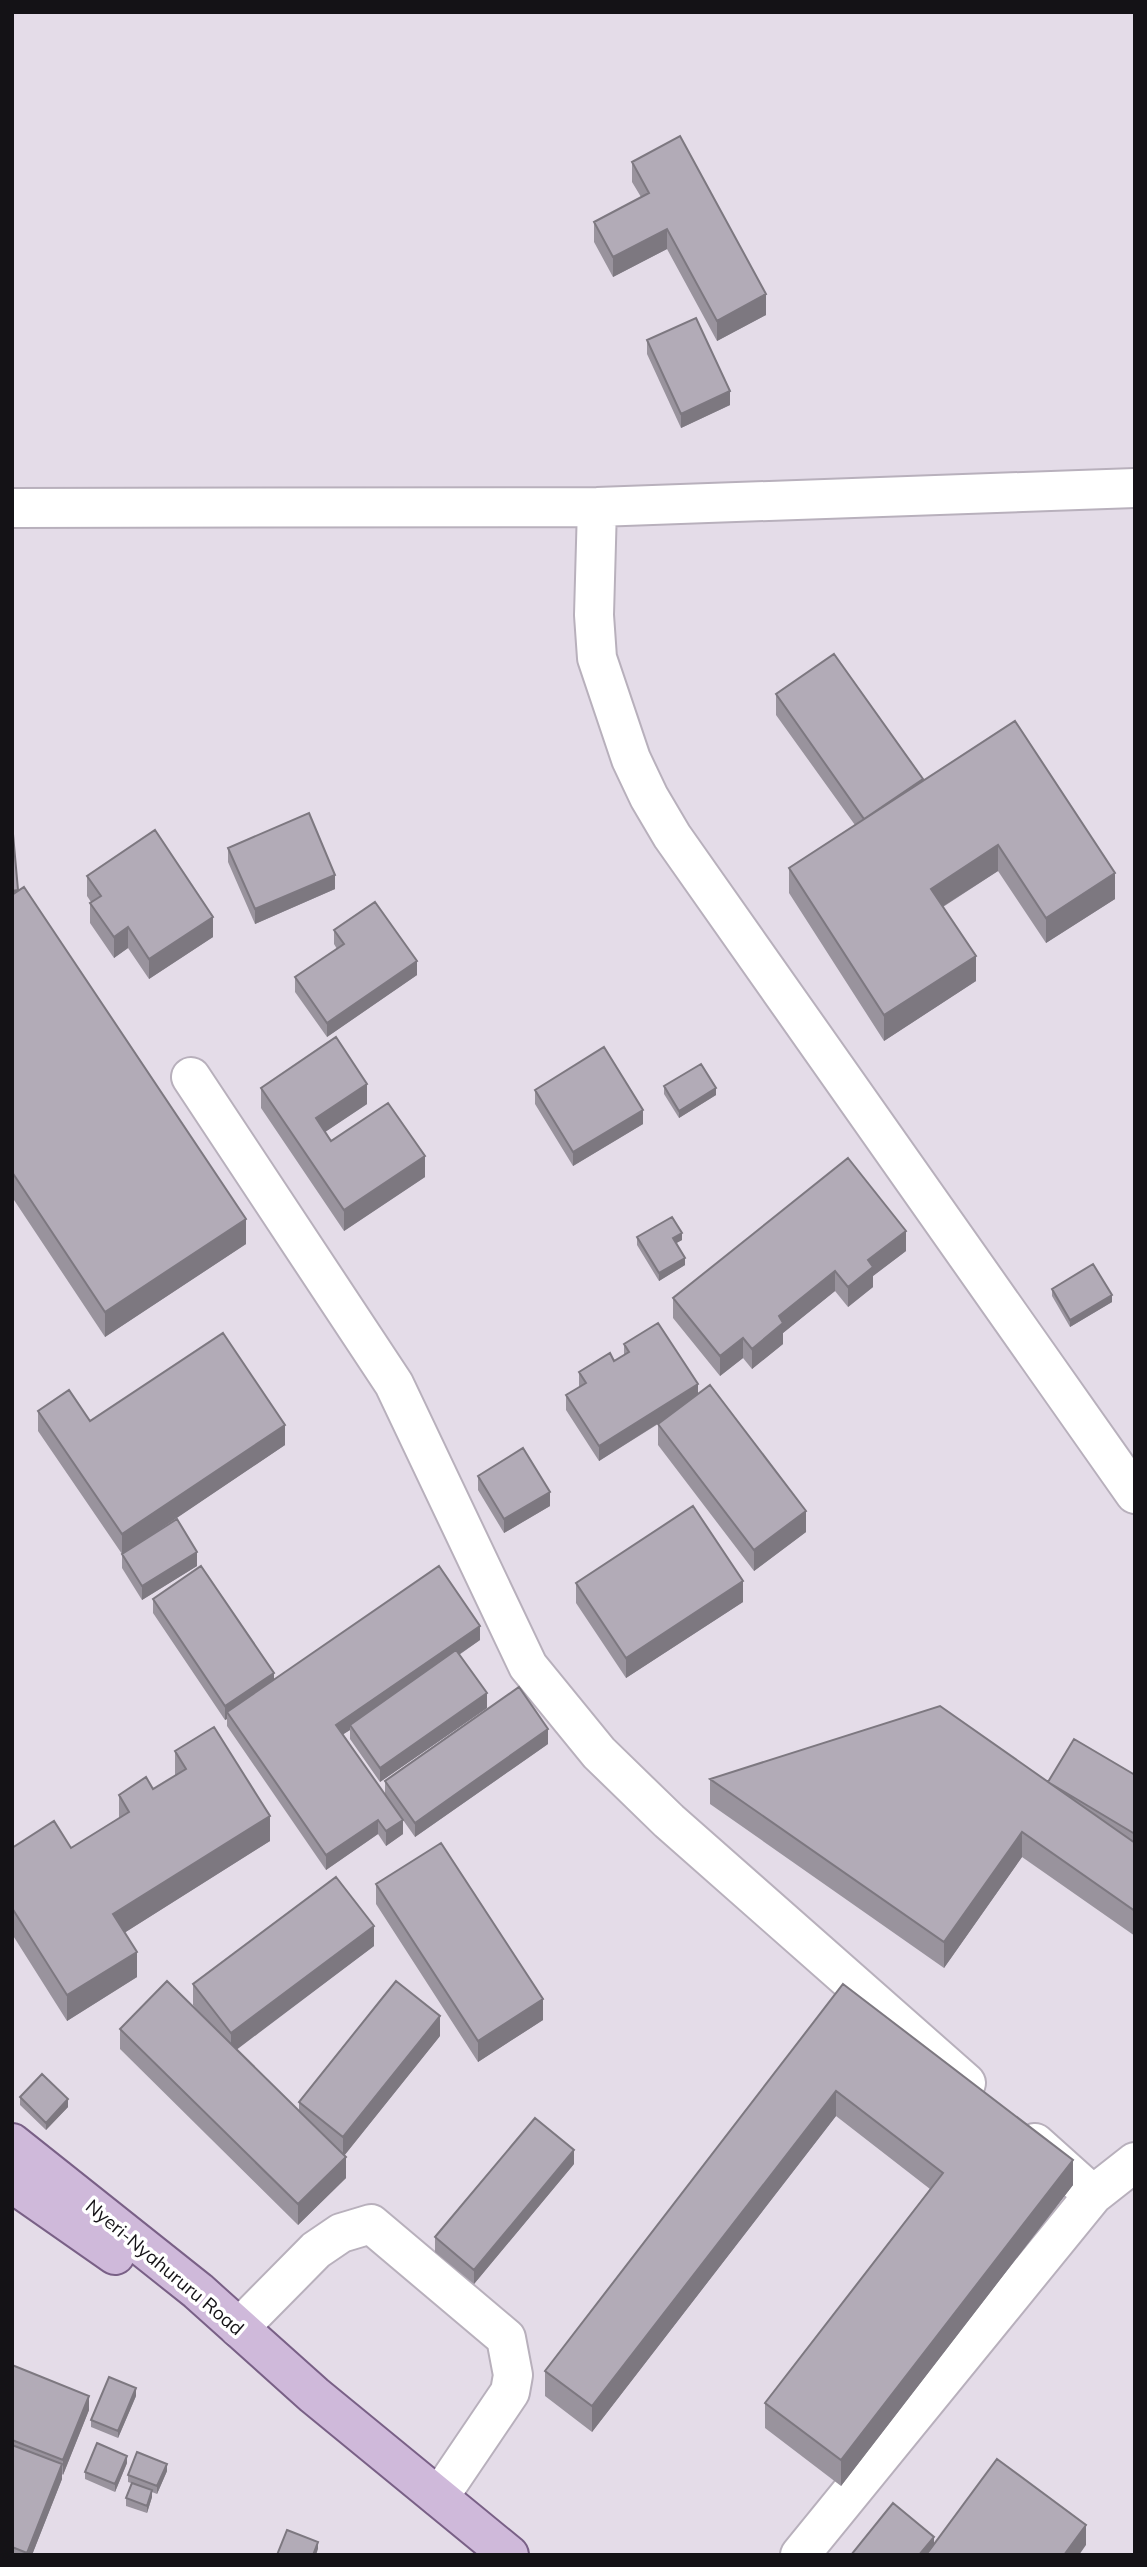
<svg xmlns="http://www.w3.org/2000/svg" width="1147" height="2567" viewBox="0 0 1147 2567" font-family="Mulish,sans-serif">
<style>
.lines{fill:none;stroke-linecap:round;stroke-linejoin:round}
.minor-casing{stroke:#b8b0bc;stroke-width:42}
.major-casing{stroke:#796086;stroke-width:42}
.minor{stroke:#fff;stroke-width:38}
.major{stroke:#cfb9da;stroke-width:38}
.wall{fill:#99939d}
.shaded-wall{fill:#7d7880}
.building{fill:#b2abb7;stroke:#7d7880;stroke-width:2}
.labels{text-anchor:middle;stroke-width:7;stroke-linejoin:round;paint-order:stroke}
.street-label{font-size:19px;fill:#141216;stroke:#fff}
</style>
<rect width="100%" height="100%" fill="#e4dce8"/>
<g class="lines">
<defs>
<path id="minor" d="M597,507L594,615L597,658L631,759L649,797L672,836L1135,1494
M12,508L597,507L1135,488
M191,1077L394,1384L528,1666L599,1753L669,1821L966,2083
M1035,2143L1093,2195
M239,2328L316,2250L341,2233L371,2224L506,2338L513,2375L510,2392L439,2497
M800,2555L1093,2195L1135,2162"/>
<path id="major" d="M12,2143L198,2291L314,2395L509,2555
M12,2183L115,2255"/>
</defs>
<use href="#minor" class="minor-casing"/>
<use href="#major" class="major-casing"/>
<use href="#minor" class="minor"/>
<use href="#major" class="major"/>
</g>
<path class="wall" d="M632,162L766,315L717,341L667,249L613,277L594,242V222L641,197L632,182Z
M647,340L730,405L681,428L647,354Z
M776,694L923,781L1115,899L1046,943L998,871L943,907L976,981L884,1041L789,893V868L855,825L776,715Z
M12,834L18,891L246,1244L105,1337L12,1197Z
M228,848L335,889L255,924L228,862Z
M87,876L213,937L149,979L128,948L114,958L90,923V903L91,902L87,896Z
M334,930L417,975L327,1037L295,992V977L337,949L334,944Z
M664,1086L716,1095L679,1118L664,1094Z
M261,1088L367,1104L325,1132L331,1141L425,1177L344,1231L261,1108Z
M535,1090L643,1124L573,1166L535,1104Z
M637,1237L682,1240L676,1243L685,1265L659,1281L637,1245Z
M906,1251L873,1276V1287L848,1307L835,1291L783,1333V1344L752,1369L743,1358L720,1376L673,1318V1298Z
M1052,1289L1112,1302L1070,1327L1052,1296Z
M624,1344L698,1394L806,1532L754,1571L658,1445V1424L666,1419L599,1461L566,1410V1395L579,1387V1372L614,1361L624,1355Z
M38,1411L90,1421L285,1445L140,1542L197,1566L142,1600L122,1568V1554L38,1431Z
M478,1476L550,1506L504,1533L478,1490Z
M576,1583L743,1602L626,1678L576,1603Z
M153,1599L274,1679L480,1640L459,1655L487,1708L380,1782L350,1739V1730L343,1734L385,1795V1781L548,1744L415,1837L403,1820V1834L386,1846L378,1834L326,1870L227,1726V1719L225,1720L153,1613Z
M175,1751L270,1841L124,1933L137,1977L67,2021L12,1934V1848H71L119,1818V1795L153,1789L175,1776Z
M1135,1775V1936L1022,1857L944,1968L710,1804V1779L1048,1782Z
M376,1884L543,2020L478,2062L376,1904Z
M374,1946L236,2049L299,2111V2102L440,2036L344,2156L346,2178L298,2225L120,2049V2029L201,2015L193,2005V1984Z
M843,1984L1073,2185L841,2486L765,2428V2403L930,2189L836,2116L592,2432L545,2396V2371Z
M20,2097L68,2107L46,2130L20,2105Z
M574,2164L474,2284L435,2252V2237Z
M12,2365L89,2410L63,2475L62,2474V2479L32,2555H12Z
M136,2396L118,2438L91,2427V2420Z
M127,2463L115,2492L85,2479V2472Z
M167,2471L157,2494L152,2492V2497L147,2513L126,2506V2498L131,2483L128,2482V2475Z"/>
<path class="shaded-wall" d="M667,229V249L613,277V257Z
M766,294V315L717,341V321Z
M730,391V405L681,428V414Z
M998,845V871L931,914V889Z
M1115,873V899L1046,943V918Z
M335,875V889L255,924V909Z
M213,917V937L149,979V959Z
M128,927V948L114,958V937Z
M976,956V981L884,1041V1015Z
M417,961V975L327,1037V1023Z
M367,1084V1104L316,1138V1118Z
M716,1088V1095L679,1118V1111Z
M643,1110V1124L573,1166V1152Z
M425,1156V1177L344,1231V1210Z
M246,1219V1244L105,1337V1312Z
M906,1231V1251L873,1276V1287L848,1307V1287L868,1260Z
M682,1233V1240L673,1245V1238Z
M685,1258V1265L659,1281V1273Z
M835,1271V1291L783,1333V1344L752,1369V1349L779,1316Z
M1112,1295V1302L1070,1327V1320Z
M743,1338V1358L720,1376V1356Z
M698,1384V1398L599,1461V1446Z
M285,1425V1445L122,1555V1534Z
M550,1492V1506L504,1533V1519Z
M806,1511V1532L754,1571V1550Z
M197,1552V1566L142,1600V1586Z
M743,1581V1602L626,1678V1658Z
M480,1626V1640L352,1728L350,1725V1730L336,1739V1725Z
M274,1673V1688L227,1712V1719L225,1720V1706Z
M487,1693V1708L380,1782V1768Z
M548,1729V1744L415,1837V1823Z
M270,1816V1841L113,1940V1914Z
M378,1820V1834L326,1870V1855Z
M403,1820V1834L386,1846V1831Z
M1022,1832V1857L944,1968V1942Z
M374,1926V1946L231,2054V2033Z
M137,1952V1977L67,2021V1995Z
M543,1999V2020L478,2062V2041Z
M440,2016V2036L343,2157V2137Z
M836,2091V2116L592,2432V2406Z
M68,2099V2107L46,2130V2123Z
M574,2150V2164L474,2284V2270Z
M346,2157V2178L298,2225V2204Z
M1073,2160V2185L841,2486V2460Z
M136,2388V2396L118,2438V2431Z
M89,2396V2410L63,2475V2460Z
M127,2456V2463L115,2492V2484Z
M62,2464V2479L32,2555H27Z
M167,2464V2471L157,2494V2486Z
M152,2490V2497L147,2513V2506Z
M1086,2525V2545L1079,2555H1064Z
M934,2537V2551L931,2555H919Z
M318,2542V2549L316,2555H313Z"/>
<path class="building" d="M680,136L766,294L717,321L667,229L613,257L594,222L649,193L632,162Z
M696,318L730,391L681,414L647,340Z
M834,654L923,779L864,819L776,694Z
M1015,721L1115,873L1046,918L998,845L931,889L976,956L884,1015L789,868Z
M309,813L335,875L255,909L228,848Z
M155,830L213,917L149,959L128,927L114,937L90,903L101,896L87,876Z
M12,834H13L18,890L12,891Z
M24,887L246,1219L105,1312L12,1172V895Z
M375,902L417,961L327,1023L295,977L344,944L334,930Z
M336,1037L367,1084L316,1118L331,1141L388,1103L425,1156L344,1210L261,1088Z
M604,1047L643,1110L573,1152L535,1090Z
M701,1064L716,1088L679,1111L664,1086Z
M848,1158L906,1231L868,1260L873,1267L848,1287L835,1271L779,1316L783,1323L752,1349L743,1338L720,1356L673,1298Z
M672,1217L682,1233L673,1238L685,1258L659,1273L637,1237Z
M1093,1264L1112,1295L1070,1320L1052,1289Z
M658,1323L698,1384L599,1446L566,1395L586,1383L579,1372L610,1353L614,1361L629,1352L624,1344Z
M223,1333L285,1425L122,1534L38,1411L69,1390L90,1421Z
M710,1385L806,1511L754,1550L658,1424Z
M523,1448L550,1492L504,1519L478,1476Z
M693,1506L743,1581L626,1658L576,1583Z
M177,1519L197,1552L142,1586L122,1554Z
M201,1566L274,1673L225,1706L153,1599Z
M439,1566L480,1626L336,1725L403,1820L386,1831L378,1820L326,1855L227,1712Z
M456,1650L487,1693L380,1768L350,1725Z
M519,1687L548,1729L415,1823L385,1781Z
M940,1706L1135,1843V1911L1022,1832L944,1942L710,1779Z
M214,1727L270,1816L113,1914L137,1952L67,1995L12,1908V1848L54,1821L71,1848L129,1812L119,1795L146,1777L153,1789L186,1769L175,1751Z
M1074,1739L1135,1775V1834L1048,1782Z
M441,1843L543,1999L478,2041L376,1884Z
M336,1877L374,1926L231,2033L193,1984Z
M167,1981L346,2157L298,2204L120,2029Z
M396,1981L440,2016L343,2137L299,2102Z
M843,1984L1073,2160L841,2460L765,2403L943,2173L836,2091L592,2406L545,2371Z
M42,2074L68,2099L46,2123L20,2097Z
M535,2118L574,2150L474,2270L435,2237Z
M12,2365L89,2396L63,2460L12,2440Z
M109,2377L136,2388L118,2431L91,2420Z
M97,2443L127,2456L115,2484L85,2472Z
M12,2445L62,2464L27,2553L12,2547Z
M137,2452L167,2464L157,2486L128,2475Z
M997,2459L1086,2525L1064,2555H926Z
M132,2483L152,2490L147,2506L126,2498Z
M893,2503L934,2537L919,2555H851Z
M287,2530L318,2542L313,2555H277Z"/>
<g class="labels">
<g class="street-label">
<text transform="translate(165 2267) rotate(40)" y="7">Nyeri-Nyahururu Road</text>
</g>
</g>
<rect width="1147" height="2567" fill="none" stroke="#141216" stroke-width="28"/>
</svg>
